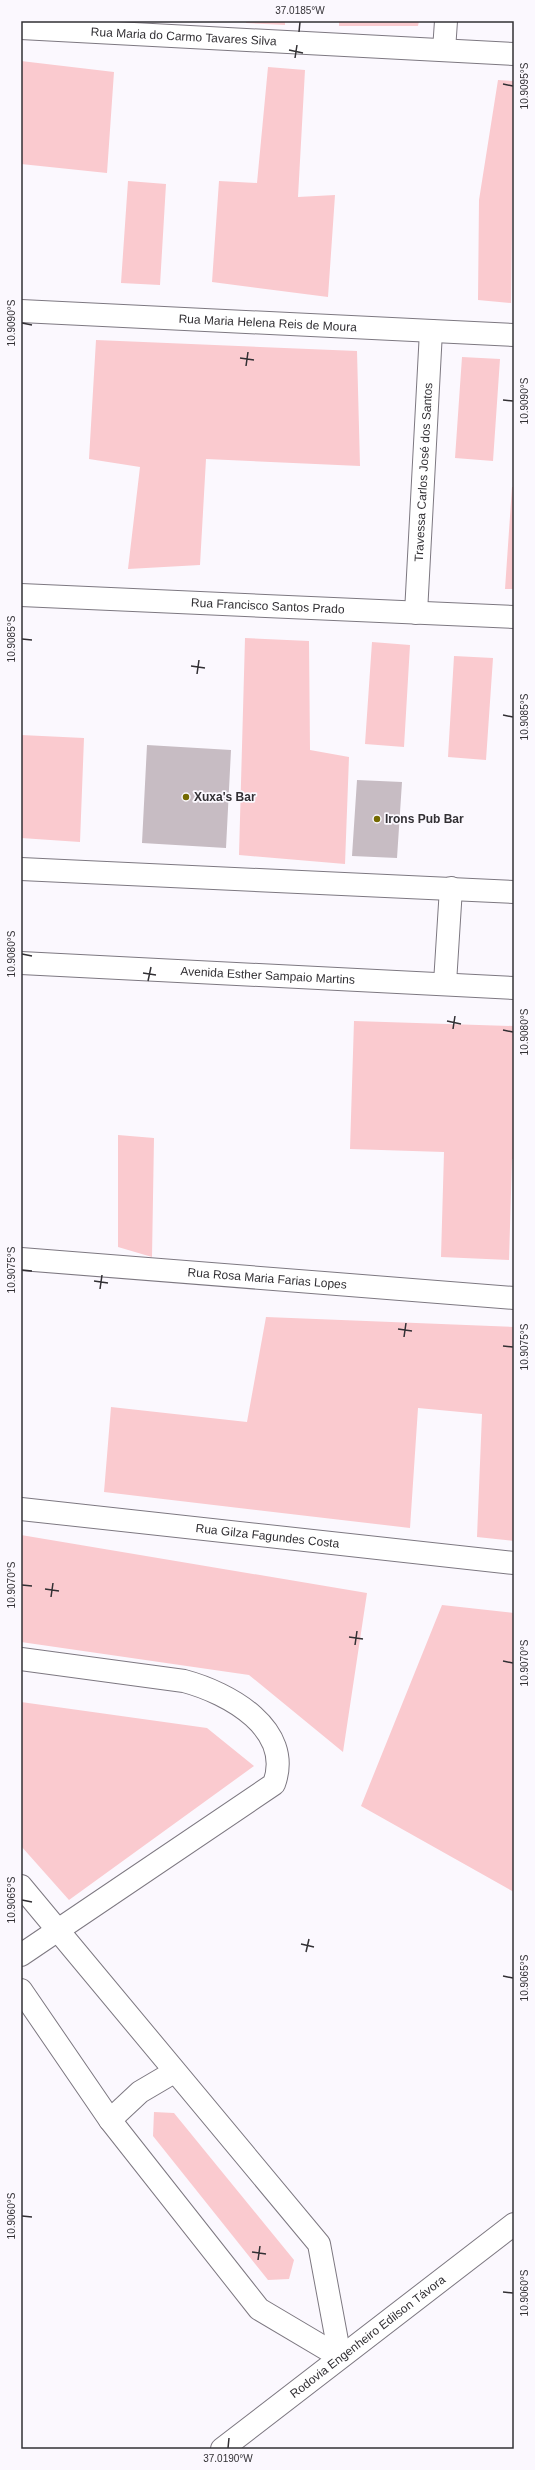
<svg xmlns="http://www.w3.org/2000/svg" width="535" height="2470" viewBox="0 0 535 2470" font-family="Helvetica,sans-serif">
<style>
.green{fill:#facacf}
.building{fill:#c7bcc3}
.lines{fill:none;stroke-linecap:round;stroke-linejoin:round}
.minor-casing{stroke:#7d7881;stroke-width:24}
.tertiary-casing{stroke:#7d7881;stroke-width:24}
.secondary-casing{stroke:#7d7881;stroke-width:24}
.minor{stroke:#fff;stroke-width:22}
.tertiary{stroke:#fff;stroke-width:22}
.secondary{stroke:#fff;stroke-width:22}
.ticks{fill:none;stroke:#323034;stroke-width:1.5}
.poi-dot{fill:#746a01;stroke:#fbf8fe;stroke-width:1.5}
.labels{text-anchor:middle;stroke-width:3.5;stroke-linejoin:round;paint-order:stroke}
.street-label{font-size:12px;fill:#323034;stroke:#fbf8fe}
.poi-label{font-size:12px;font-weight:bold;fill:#323034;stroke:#fbf8fe;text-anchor:start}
.neatline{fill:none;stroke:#323034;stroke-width:1.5}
.ticks-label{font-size:10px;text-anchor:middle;fill:#323034}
</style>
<rect width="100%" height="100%" fill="#fbf8fe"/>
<path class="green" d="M246,21H285V25L246,23Z
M339,21H419L418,26H339Z
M21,61L114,72L107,173L21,164Z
M268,67L305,70L298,197L335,195L328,297L212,282L219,181L257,183Z
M498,80L514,81L511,303L478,300L479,200Z
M128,181L166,184L160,285L121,283Z
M96,340L357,351L360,466L206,459L200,565L128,569L140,467L89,459Z
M462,357L500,359L493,461L455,458Z
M512,487H514V589H505Z
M245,638L309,641L310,750L349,757L345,864L239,855Z
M372,642L410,645L404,747L365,744Z
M454,656L493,658L486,760L448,757Z
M21,735L84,738L80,842L21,838Z
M354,1021L514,1026V1159H512L509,1260L441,1257L444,1152L350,1149Z
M118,1135L154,1138L152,1257L118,1247Z
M266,1317L514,1327V1541L477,1537L482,1414L418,1408L410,1528L104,1492L111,1407L247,1422Z
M21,1535L367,1593L343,1752L249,1675L21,1642Z
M442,1605L514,1613V1892L361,1806Z
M21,1702L207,1728L254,1766L69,1900L21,1846Z
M154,2112L174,2113L294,2260L289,2279L268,2280L153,2136Z"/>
<path class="building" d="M147,745L231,750L226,848L142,843Z
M357,780L402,782L397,858L352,856Z"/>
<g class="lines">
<defs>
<g id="minor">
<path id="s1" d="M21,28L514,54"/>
<path d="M444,50L446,21"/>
<path id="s2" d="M21,311L514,335"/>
<path id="s3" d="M21,595L514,617"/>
<path id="s4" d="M416,613L431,331"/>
<path id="s5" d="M21,1259L514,1298"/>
<path id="s6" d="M21,1509L514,1563"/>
<path d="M21,1659L184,1681C229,1693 294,1729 274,1784L21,1955"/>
<path d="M21,1886L319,2244L340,2357"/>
<path d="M21,1990L110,2120L259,2309L340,2357"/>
<path d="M110,2120L140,2092L174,2072"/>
</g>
<g id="tertiary">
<path d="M21,869L514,892"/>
<path id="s7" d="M21,963L514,988"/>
<path d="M445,983L451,888"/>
</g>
<g id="secondary">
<path id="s8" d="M222,2449L514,2224"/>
</g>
</defs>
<use href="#minor" class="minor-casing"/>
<use href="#tertiary" class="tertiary-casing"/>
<use href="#secondary" class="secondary-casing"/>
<use href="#minor" class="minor"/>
<use href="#tertiary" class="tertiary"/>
<use href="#secondary" class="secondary"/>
</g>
<path class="ticks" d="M299,32L300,22M289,50L303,53M295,58L297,45M503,84L513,86M22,323L32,325M240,358L254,360M246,366L248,352M503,400L513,401M22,639L32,640M191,666L205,668M197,674L199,660M503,715L513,717M22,954L32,956M143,973L156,975M148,981L151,967M447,1021L461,1024M453,1029L455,1016M503,1030L513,1032M22,1270L32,1271M94,1281L108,1283M100,1289L102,1275M398,1329L412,1331M404,1337L406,1323M503,1346L513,1347M22,1585L32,1586M45,1589L59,1591M51,1597L53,1583M349,1637L363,1639M355,1645L357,1631M503,1661L513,1663M22,1900L32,1902M301,1944L314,1947M306,1952L309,1939M503,1976L513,1978M22,2216L32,2217M252,2252L266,2254M258,2260L260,2246M503,2292L513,2293M228,2448L229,2438"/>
<g class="poi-dot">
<circle cx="186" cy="797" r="4"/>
<circle cx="377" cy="819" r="4"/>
</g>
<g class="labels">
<g class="street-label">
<text dy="4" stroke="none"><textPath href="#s1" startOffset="163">Rua Maria do Carmo Tavares Silva</textPath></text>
<text dy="4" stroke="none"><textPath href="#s2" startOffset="247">Rua Maria Helena Reis de Moura</textPath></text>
<text dy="4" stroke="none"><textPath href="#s4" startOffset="141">Travessa Carlos José dos Santos</textPath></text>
<text dy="4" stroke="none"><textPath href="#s3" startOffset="247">Rua Francisco Santos Prado</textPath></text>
<text dy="4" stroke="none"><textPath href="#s7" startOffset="247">Avenida Esther Sampaio Martins</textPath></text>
<text dy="4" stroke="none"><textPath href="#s5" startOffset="247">Rua Rosa Maria Farias Lopes</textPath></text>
<text dy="4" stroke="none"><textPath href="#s6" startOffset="248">Rua Gilza Fagundes Costa</textPath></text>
<text dy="4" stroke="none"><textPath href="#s8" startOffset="184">Rodovia Engenheiro Edilson Távora</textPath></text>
</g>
<g class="poi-label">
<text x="194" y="801">Xuxa's Bar</text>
<text x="385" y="823">Irons Pub Bar</text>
</g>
</g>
<rect width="535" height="2470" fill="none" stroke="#fbf8fe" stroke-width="44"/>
<rect x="22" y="22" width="491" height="2426" class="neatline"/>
<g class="ticks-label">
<text x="300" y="14">37.0185°W</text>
<text transform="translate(524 86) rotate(-90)" y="4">10.9095°S</text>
<text transform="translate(11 323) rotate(-90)" y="4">10.9090°S</text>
<text transform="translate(524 401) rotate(-90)" y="4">10.9090°S</text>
<text transform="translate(11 639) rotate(-90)" y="4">10.9085°S</text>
<text transform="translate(524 717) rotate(-90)" y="4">10.9085°S</text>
<text transform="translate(11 954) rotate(-90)" y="4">10.9080°S</text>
<text transform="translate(524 1032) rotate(-90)" y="4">10.9080°S</text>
<text transform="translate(11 1270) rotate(-90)" y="4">10.9075°S</text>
<text transform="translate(524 1347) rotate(-90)" y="4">10.9075°S</text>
<text transform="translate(11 1585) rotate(-90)" y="4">10.9070°S</text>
<text transform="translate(524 1663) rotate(-90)" y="4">10.9070°S</text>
<text transform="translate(11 1900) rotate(-90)" y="4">10.9065°S</text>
<text transform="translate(524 1978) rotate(-90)" y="4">10.9065°S</text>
<text transform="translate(11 2216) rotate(-90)" y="4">10.9060°S</text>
<text transform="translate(524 2293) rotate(-90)" y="4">10.9060°S</text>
<text x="228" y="2462">37.0190°W</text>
</g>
</svg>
